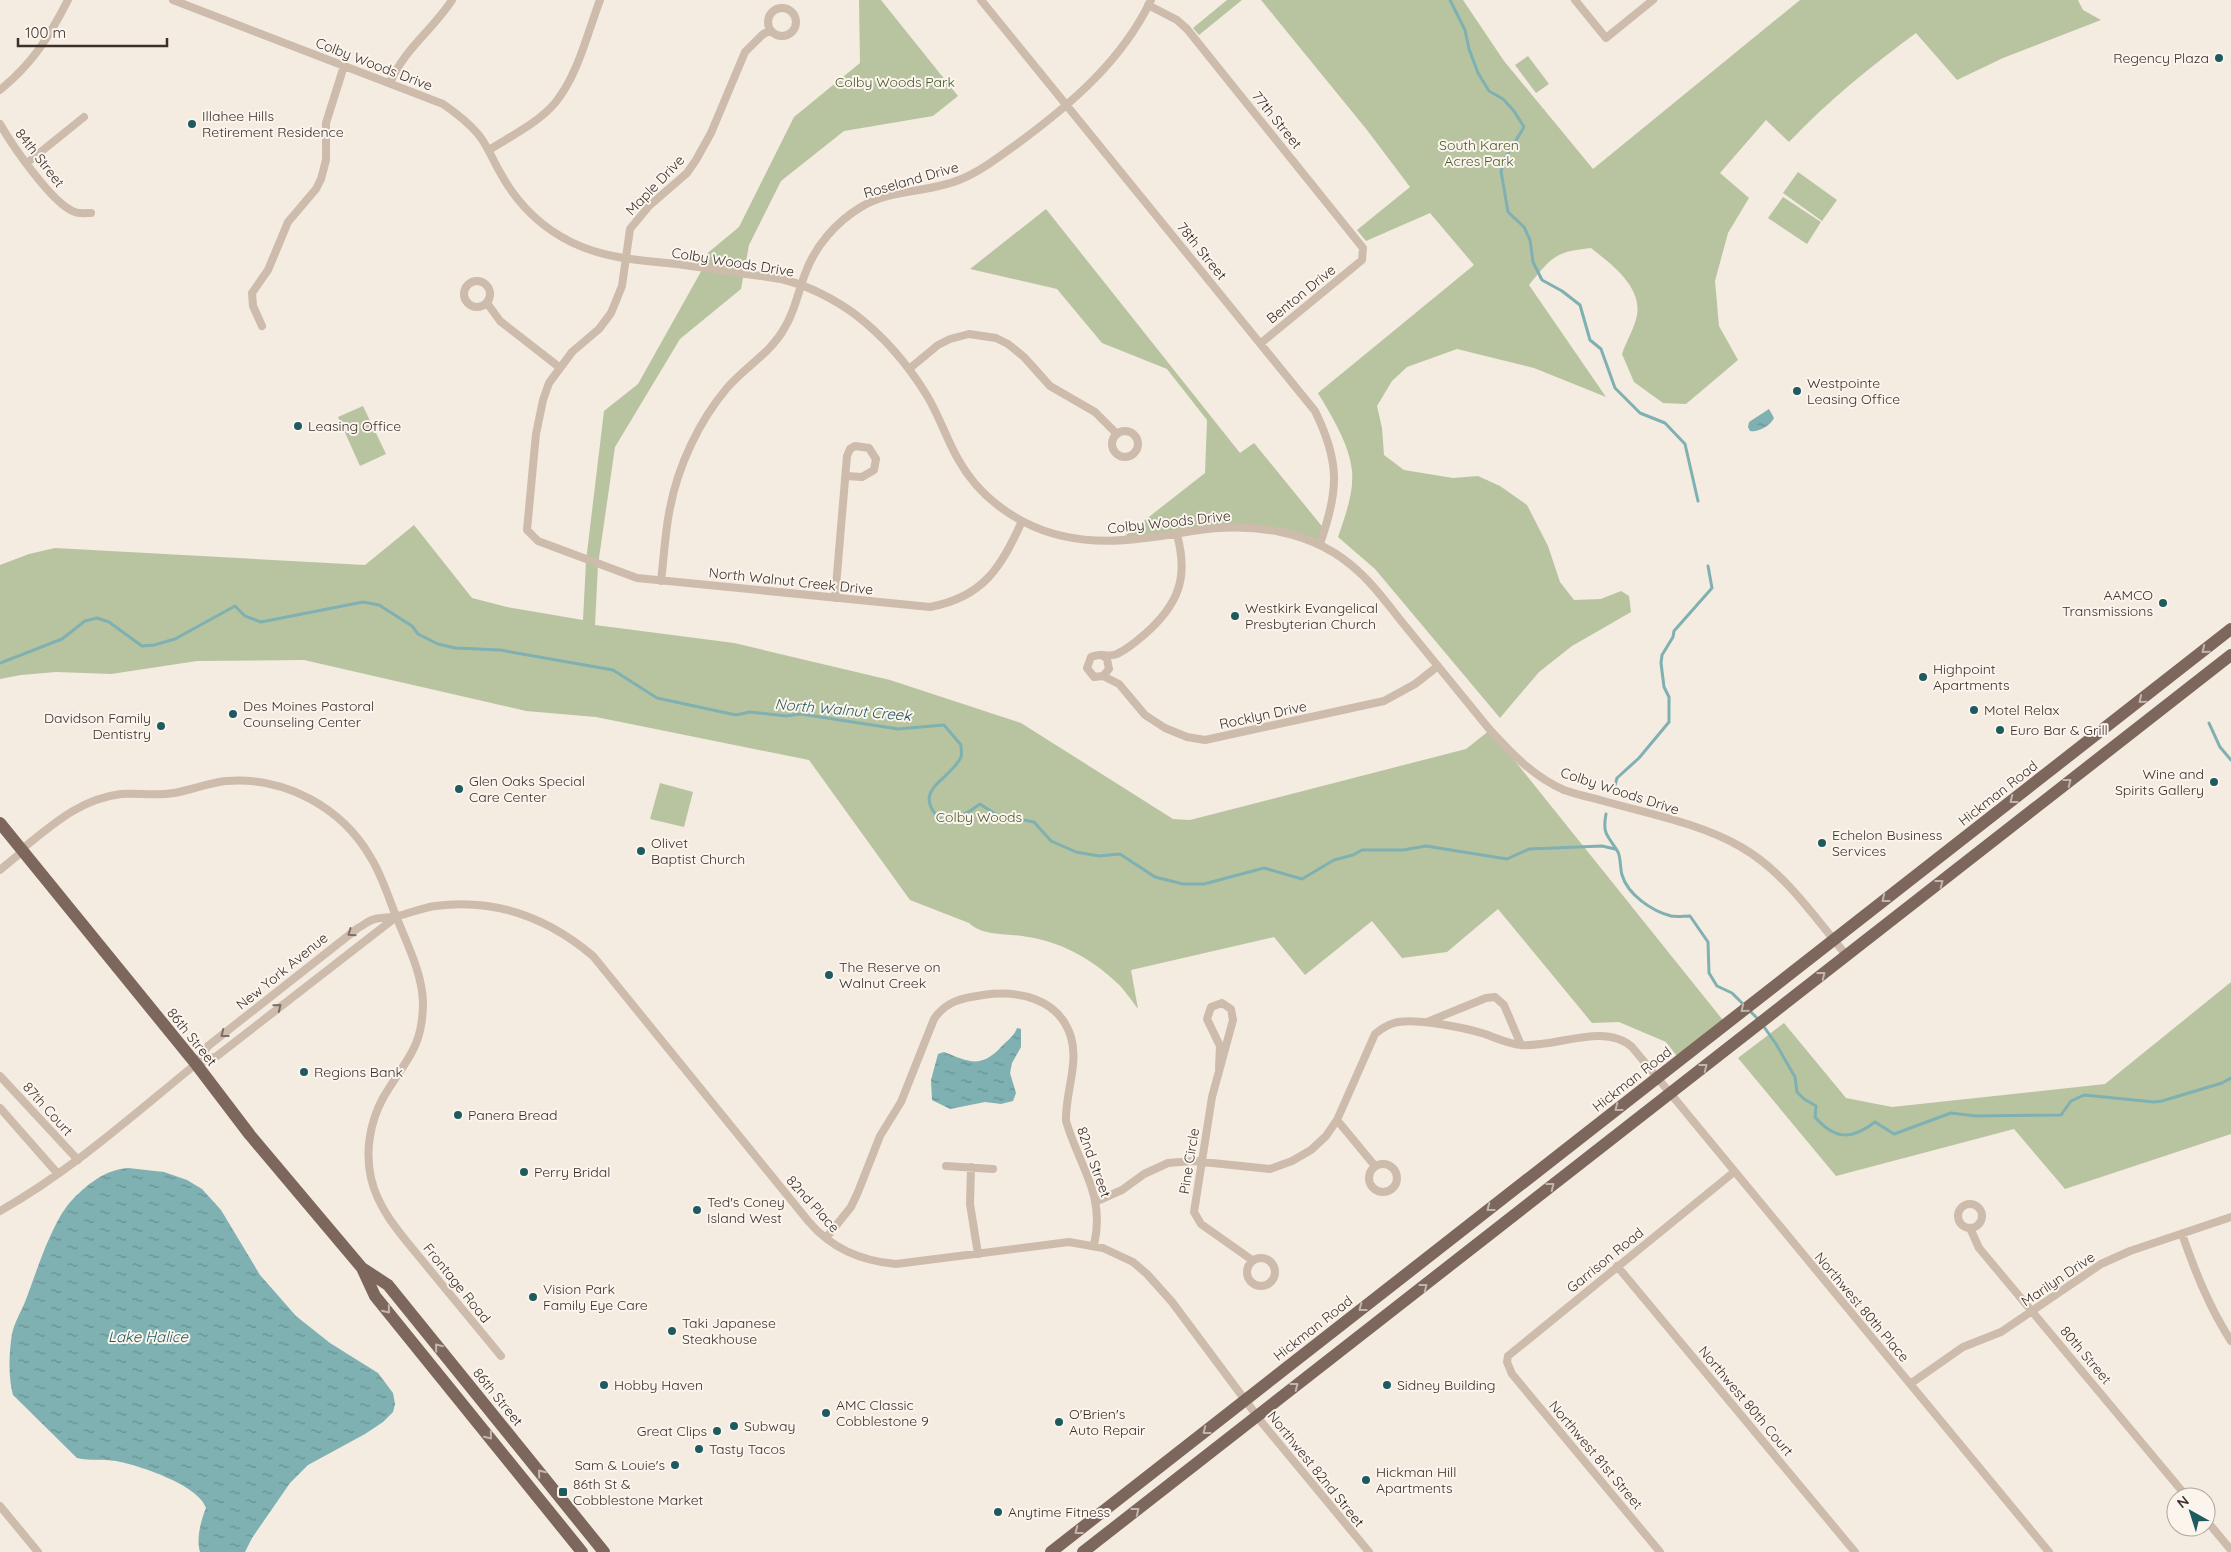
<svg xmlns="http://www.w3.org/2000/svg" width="2231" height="1552" viewBox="0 0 2231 1552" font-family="Quicksand,sans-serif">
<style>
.green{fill:#b8c4a0}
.water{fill:url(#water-ripples)}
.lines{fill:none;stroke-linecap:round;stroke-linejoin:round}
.stream{stroke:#7fb0b2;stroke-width:3}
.street{stroke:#cdbbac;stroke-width:8}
.primary{stroke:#7d675c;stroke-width:12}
.oneway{stroke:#c2b5ac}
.oneway2{stroke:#7d6f65}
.poi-dot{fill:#1f5a5e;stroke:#fbf5ee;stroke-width:2}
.labels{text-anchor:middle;stroke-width:4;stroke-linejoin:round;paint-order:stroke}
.poi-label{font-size:14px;fill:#3b302b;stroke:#fbf5ee;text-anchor:start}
.street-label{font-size:14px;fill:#3b302b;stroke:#fbf5ee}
.park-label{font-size:14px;fill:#4a5a2e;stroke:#fbf5ee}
.water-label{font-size:15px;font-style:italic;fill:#1f5a5e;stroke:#fbf5ee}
</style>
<defs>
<pattern id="water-ripples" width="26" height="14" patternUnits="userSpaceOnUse" patternTransform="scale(1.25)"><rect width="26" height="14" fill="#7fb0b2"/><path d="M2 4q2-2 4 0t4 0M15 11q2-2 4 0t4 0" fill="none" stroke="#699091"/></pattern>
</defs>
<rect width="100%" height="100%" fill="#f4ebe1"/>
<path class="green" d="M859,0H881L958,96L933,116L844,131L781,181L749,245L741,289L680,339L615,447L598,565L595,625L734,643L890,680L1021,723L1173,819L1190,820L1466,749L1490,730L1726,1024L1680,1060L1666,1042L1619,1022L1592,1023L1498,909L1447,952L1402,958L1372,921L1305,975L1274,937L1131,970L1138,1009C1131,1000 1125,990 1116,982C1092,959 1061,942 1028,937C1010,933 983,937 969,923L910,900L809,760L596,717L526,711L304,660L197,661L111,674L56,672L21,675L0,679V565L29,554L55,548L365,565L414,525L472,598L507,607L583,620L586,561L604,411L638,384L703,268L692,266L739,227L794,117L860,63Z
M1227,0H1242L1199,35L1193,28Z
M1261,0H1463L1504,61L1593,169L1800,0H2078L2083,10L2101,20L2003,58L1957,80L1916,33C1871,66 1828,101 1789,142L1766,120L1720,173L1749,198L1728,233L1715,281L1719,326L1738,360L1686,404L1663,403L1634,382L1622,354C1626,342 1635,327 1637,315C1642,286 1611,264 1591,248C1554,252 1552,257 1529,285L1606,397L1534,368L1457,349L1407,367L1392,381L1377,406L1382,428L1384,455L1404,470L1453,478L1478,476L1500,486L1527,505L1548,546L1560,582L1574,600L1601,599L1621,591L1629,596L1631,612L1572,646L1539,672L1500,718L1375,569L1338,537C1345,516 1354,493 1352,471C1350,445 1331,415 1318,393L1474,265L1430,213L1366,241L1357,230L1410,187L1367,130Z
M1528,56L1549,84L1536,93L1515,65Z
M1798,172L1837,200L1822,221L1783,193Z
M1783,197L1821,222L1807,244L1768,218Z
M1046,209L1240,453L1254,443L1325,530L1320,544L1289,533L1238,528L1117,542L1205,473L1207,420L1167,369L1102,343L1057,289L970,269Z
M363,406L386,454L360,466L338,417Z
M660,783L693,792L684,827L650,819Z
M2231,982V1134L2065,1189L2014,1129L1836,1176L1738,1058L1784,1023L1846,1098L1892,1107L2105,1084Z"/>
<path class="water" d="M1769,409L1774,418C1771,425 1758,433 1750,431L1748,427L1749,422Z
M1017,1028L1021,1029V1047L1012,1063L1010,1073L1016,1093L1013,1101L1001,1104L985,1102L950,1109L932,1100L931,1080L938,1054L944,1052C969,1062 981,1069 1002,1046C1007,1041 1015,1035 1017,1028Z
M128,1168L164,1172L187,1180L202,1189L221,1210L260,1275L296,1316L330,1343L378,1373L393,1393L395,1404L393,1412L383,1422L365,1434L308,1465L290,1483L252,1538L245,1552H200C196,1539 201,1520 206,1508C199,1485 138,1465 116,1461C103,1459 91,1461 77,1458L13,1395C8,1377 9,1352 12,1334C14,1323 21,1312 25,1302C36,1274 52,1220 73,1199C89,1183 105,1170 128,1168Z"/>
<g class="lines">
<path class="stream" d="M1450,0L1465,30L1469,49L1478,73L1489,91L1503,99L1514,111L1524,127L1506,157L1501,171L1508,212L1524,227L1530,240L1533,262L1542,280L1562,291L1580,305L1590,340L1601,349L1615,388L1640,413L1665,423L1685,444L1698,501
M0,663L62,639L85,621L97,618L109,622L142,646L154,645L175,639L235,606L245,616L261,622L363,602L379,605L412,626L418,634L438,644L455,648L500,650L613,670L657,698L736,715L750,712L786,716L801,714L898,729L944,725L961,745C961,749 962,754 961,757C949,782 907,790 944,823L970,811L980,804L997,815L1034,822L1051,841L1076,852L1099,856L1120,854L1155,877L1183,884H1204L1264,868L1302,879L1334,860L1353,855L1362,850H1403L1426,846L1507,859L1529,849L1602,846L1615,849
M2209,723L2220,747L2231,760
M1614,789L1617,778L1639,758L1669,722V697L1664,687L1661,663L1662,655L1673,637L1674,631L1712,588L1708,566
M1606,814C1602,835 1608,835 1618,852C1621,859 1620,868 1622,875C1628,895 1652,911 1671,916C1677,917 1684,916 1690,916L1708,942L1709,973L1717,986L1732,993L1744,1005
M1748,1009L1758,1019
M1762,1024L1776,1044L1795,1077L1797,1092L1804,1099L1816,1106L1815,1117C1835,1140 1852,1140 1875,1122L1894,1134L1951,1113L1976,1116L2061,1115L2071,1101L2084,1095L2154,1102L2162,1101L2222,1083L2231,1078"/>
<path class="street" d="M173,0L443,104C456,113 468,122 478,134C488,146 493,161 501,174C517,203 541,227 571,242C601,257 634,260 667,263C694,266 720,270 746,274C759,276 773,277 785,280C809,286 836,300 856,315C883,336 908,365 926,394C939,415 946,438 958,459C973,486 997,508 1024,522C1078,550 1135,541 1192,531C1251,522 1314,529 1359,572C1377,588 1391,609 1406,627C1434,661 1462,696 1490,730C1511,753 1534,777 1564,790C1575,794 1588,797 1600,800C1645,813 1700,823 1741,847C1785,872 1815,918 1847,956
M981,0L1315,411C1341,464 1338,490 1320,544
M1575,0L1606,38L1653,0
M1148,5L1177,20L1187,29L1363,248L1362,260L1356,265L1261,343
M768 22a14 14 0 1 1 28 0a14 14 0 1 1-28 0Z
M770,30L762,35L745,52L711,133L696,160L687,173L649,206L630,229L622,286L611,313L599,329L572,352L549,383L543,400L536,434L527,530L538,541L637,578L930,607C983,597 1001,568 1022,521
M390,83C404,49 432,31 452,0
M0,90C33,63 49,37 68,0
M0,124C12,145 53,205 75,212C79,214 86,213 91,213
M489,150C511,136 538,123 555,103C578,75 587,34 600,0
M27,163L84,117
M464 294a13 13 0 1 1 26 0a13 13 0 1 1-26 0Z
M487,303L500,321L559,367
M262,326L253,306L252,293L268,270L288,222L316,189L321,179L326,160V123L344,66
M909,369L938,345L950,339L969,334L996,338L1008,344L1024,357L1050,386L1095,412L1116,433
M1112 444a13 13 0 1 1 26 0a13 13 0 1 1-26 0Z
M661,581C664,557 665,532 670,508C678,466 699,421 727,388C746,366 771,353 785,327C795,311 798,292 805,274C815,246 836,222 861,207C890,189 927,193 959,180C980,172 998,157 1017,144C1070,105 1122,61 1151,0
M835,598L847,456L850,449L855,446L869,448L876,459L874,470L862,477L846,476
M1102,655L1107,659L1109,669L1103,676L1094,677L1087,668L1091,657C1100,652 1109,658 1117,654C1128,649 1137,641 1145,634C1178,605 1189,578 1177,535
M1103,676L1119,684L1145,715L1165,728L1187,737L1205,740L1384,701L1415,684L1438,666
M22,849C52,825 80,799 121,794C139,793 156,796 174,793C191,790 208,783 226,781C284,776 342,807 371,858C381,874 387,893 394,911C405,940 422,971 423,1002C423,1050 404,1061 383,1098C370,1122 365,1151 371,1178C379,1214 408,1242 430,1270C454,1299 477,1327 501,1356
M0,870L23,851
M1427,1022L1486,998L1495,997L1504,1005L1521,1045
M196,1064L217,1056L396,917
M1219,1068L1220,1046L1207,1019L1211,1007L1222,1003L1231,1009L1233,1020L1212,1097L1194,1212L1201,1224L1252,1260
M0,1076L78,1160
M0,1108L58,1174
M1337,1120L1375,1166
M1369 1178a14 14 0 1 1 28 0a14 14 0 1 1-28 0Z
M946,1166L993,1169
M971,1167L970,1204L978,1254
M1097,1201L1122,1190L1144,1174L1168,1163L1193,1161L1270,1169L1292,1161L1311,1150L1326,1136L1337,1120L1375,1034C1381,1029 1387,1025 1394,1023C1413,1017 1466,1028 1485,1034C1496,1038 1509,1044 1521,1045C1555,1048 1604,1022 1632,1047L2049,1552
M1958 1216a12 12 0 1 1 24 0a12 12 0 1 1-24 0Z
M0,1211C71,1171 132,1116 196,1064L208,1046L358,928C364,925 369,920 375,919C383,917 391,918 398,916C410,913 422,908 435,906C494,898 547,917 593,956L809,1222C832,1249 861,1261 896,1264L1069,1242L1103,1248L1133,1262L1147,1274L1172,1302L1263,1424L1369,1552
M1970,1228L1979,1248L2187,1497
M2182,1234C2195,1271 2209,1307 2231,1341
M826,1238L851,1207L858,1192L880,1136L901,1102L934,1019C946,1001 962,998 983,995C1018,990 1059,998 1071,1037C1079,1064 1065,1094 1066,1121C1079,1166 1106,1195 1094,1245
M1247 1272a14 14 0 1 1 28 0a14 14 0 1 1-28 0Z
M1617,1266L1855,1552
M1910,1384L1963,1347L2001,1332L2101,1264L2130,1251L2231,1217
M0,1506L38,1552
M2206,1520L2231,1550
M1660,1552L1512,1374L1507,1362L1508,1356L1734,1172"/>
<path class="primary" d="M0,823L196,1064L250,1135L362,1268L375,1296L582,1552
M362,1268L388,1285L604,1552
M1051,1552L2231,629
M1083,1552L2231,655"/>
</g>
<defs><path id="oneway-chevron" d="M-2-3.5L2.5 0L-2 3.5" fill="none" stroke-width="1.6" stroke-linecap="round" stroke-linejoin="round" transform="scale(1.25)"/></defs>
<g class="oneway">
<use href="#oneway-chevron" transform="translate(2205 650) rotate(141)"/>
<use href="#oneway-chevron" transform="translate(2142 700) rotate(141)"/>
<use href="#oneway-chevron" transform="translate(2068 782) rotate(-38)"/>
<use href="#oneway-chevron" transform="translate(2013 800) rotate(142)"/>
<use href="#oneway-chevron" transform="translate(1940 883) rotate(-38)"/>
<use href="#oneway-chevron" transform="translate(1885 899) rotate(142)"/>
<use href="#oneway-chevron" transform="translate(1822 975) rotate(-38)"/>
<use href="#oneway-chevron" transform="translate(1744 1009) rotate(141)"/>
<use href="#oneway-chevron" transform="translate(1704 1067) rotate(-38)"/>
<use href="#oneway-chevron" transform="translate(1618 1108) rotate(142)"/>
<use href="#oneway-chevron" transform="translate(1551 1186) rotate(-38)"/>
<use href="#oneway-chevron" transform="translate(1490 1208) rotate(142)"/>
<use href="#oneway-chevron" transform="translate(1424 1287) rotate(-38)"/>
<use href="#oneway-chevron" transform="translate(1362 1308) rotate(142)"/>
<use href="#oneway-chevron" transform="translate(387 1310) rotate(51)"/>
<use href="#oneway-chevron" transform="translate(438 1347) rotate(-129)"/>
<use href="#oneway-chevron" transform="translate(1295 1386) rotate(-38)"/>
<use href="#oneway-chevron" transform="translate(1206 1431) rotate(142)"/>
<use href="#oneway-chevron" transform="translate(489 1436) rotate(51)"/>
<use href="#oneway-chevron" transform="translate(541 1473) rotate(-129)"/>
<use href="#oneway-chevron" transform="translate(1136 1511) rotate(-38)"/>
<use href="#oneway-chevron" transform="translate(1078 1531) rotate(142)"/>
</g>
<g class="oneway2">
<use href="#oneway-chevron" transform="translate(351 933) rotate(145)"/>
<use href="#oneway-chevron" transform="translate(278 1007) rotate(-39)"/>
<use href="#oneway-chevron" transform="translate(224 1034) rotate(142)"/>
</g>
<g class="poi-dot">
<circle cx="2219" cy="58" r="5"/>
<circle cx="192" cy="124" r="5"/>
<circle cx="1797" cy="391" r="5"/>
<circle cx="298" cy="426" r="5"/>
<circle cx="2163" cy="603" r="5"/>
<circle cx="1235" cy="616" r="5"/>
<circle cx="1923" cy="677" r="5"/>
<circle cx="1974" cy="710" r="5"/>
<circle cx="233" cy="714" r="5"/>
<circle cx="161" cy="726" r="5"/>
<circle cx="2000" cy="730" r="5"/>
<circle cx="2214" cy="782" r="5"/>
<circle cx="459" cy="789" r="5"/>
<circle cx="1822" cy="843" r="5"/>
<circle cx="641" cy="851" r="5"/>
<circle cx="829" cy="975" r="5"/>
<circle cx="304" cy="1072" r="5"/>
<circle cx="458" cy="1115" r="5"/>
<circle cx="524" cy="1172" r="5"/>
<circle cx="697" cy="1210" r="5"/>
<circle cx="533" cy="1297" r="5"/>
<circle cx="672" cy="1331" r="5"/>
<circle cx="604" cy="1385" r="5"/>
<circle cx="1387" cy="1385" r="5"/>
<circle cx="826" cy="1413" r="5"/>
<circle cx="1059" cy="1422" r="5"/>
<circle cx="734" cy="1426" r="5"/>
<circle cx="717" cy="1431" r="5"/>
<circle cx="699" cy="1449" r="5"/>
<circle cx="675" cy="1465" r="5"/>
<circle cx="1366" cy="1480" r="5"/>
<rect x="558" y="1487" width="10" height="10" rx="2.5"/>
<circle cx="998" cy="1512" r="5"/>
</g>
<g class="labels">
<g class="poi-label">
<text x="2209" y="63" text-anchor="end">Regency Plaza</text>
<text x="202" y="121">Illahee Hills<tspan x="202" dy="16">Retirement Residence</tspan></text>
<text x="1807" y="388">Westpointe<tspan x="1807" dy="16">Leasing Office</tspan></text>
<text x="308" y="431">Leasing Office</text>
<text x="2153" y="600" text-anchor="end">AAMCO<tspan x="2153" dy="16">Transmissions</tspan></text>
<text x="1245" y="613">Westkirk Evangelical<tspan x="1245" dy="16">Presbyterian Church</tspan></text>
<text x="1933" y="674">Highpoint<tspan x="1933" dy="16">Apartments</tspan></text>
<text x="243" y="711">Des Moines Pastoral<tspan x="243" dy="16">Counseling Center</tspan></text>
<text x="1984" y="715">Motel Relax</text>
<text x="151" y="723" text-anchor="end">Davidson Family<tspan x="151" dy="16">Dentistry</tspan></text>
<text x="2010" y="735">Euro Bar &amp; Grill</text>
<text x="2204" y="779" text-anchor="end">Wine and<tspan x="2204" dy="16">Spirits Gallery</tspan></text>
<text x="469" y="786">Glen Oaks Special<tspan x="469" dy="16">Care Center</tspan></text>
<text x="1832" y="840">Echelon Business<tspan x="1832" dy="16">Services</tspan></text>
<text x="651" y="848">Olivet<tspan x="651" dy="16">Baptist Church</tspan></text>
<text x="839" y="972">The Reserve on<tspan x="839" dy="16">Walnut Creek</tspan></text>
<text x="314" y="1077">Regions Bank</text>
<text x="468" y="1120">Panera Bread</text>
<text x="534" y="1177">Perry Bridal</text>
<text x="707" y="1207">Ted's Coney<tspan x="707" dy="16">Island West</tspan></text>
<text x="543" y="1294">Vision Park<tspan x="543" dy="16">Family Eye Care</tspan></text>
<text x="682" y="1328">Taki Japanese<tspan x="682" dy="16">Steakhouse</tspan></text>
<text x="614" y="1390">Hobby Haven</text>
<text x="1397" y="1390">Sidney Building</text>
<text x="836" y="1410">AMC Classic<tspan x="836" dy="16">Cobblestone 9</tspan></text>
<text x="1069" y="1419">O'Brien's<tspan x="1069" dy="16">Auto Repair</tspan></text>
<text x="744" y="1431">Subway</text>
<text x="707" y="1436" text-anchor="end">Great Clips</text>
<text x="709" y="1454">Tasty Tacos</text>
<text x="665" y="1470" text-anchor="end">Sam &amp; Louie's</text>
<text x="1376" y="1477">Hickman Hill<tspan x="1376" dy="16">Apartments</tspan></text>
<text x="573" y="1489">86th St &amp;<tspan x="573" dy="16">Cobblestone Market</tspan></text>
<text x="1008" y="1517">Anytime Fitness</text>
</g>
<g class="street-label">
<text transform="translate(374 64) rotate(21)" y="5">Colby Woods Drive</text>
<text transform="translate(1277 120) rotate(51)" y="5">77th Street</text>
<text transform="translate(40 158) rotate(52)" y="5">84th Street</text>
<text transform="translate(911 180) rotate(-16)" y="5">Roseland Drive</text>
<text transform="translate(655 185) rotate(-46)" y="5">Maple Drive</text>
<text transform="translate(1202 251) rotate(51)" y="5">78th Street</text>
<text transform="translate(733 262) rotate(9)" y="5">Colby Woods Drive</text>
<text transform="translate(1301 294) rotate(-39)" y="5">Benton Drive</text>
<text transform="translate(1169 522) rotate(-6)" y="5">Colby Woods Drive</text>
<text transform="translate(791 581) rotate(6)" y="5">North Walnut Creek Drive</text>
<text transform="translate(1263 715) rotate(-12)" y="5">Rocklyn Drive</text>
<text transform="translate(1620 791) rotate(18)" y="5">Colby Woods Drive</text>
<text transform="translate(1998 793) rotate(-38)" y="5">Hickman Road</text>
<text transform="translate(282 971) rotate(-39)" y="5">New York Avenue</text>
<text transform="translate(192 1037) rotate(51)" y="5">86th Street</text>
<text transform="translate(1632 1079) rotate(-38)" y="5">Hickman Road</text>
<text transform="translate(48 1109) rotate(48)" y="5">87th Court</text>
<text transform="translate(1189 1161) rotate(-81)" y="5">Pine Circle</text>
<text transform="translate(1094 1162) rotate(70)" y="5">82nd Street</text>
<text transform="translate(813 1204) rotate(48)" y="5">82nd Place</text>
<text transform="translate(1605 1260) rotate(-39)" y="5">Garrison Road</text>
<text transform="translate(2058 1279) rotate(-34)" y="5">Marilyn Drive</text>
<text transform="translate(457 1283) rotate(51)" y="5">Frontage Road</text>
<text transform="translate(1862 1307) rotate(50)" y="5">Northwest 80th Place</text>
<text transform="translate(1313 1328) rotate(-38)" y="5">Hickman Road</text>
<text transform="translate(2086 1355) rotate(50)" y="5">80th Street</text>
<text transform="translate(498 1397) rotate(51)" y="5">86th Street</text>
<text transform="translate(1746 1401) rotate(50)" y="5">Northwest 80th Court</text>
<text transform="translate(1596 1455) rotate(50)" y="5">Northwest 81st Street</text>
<text transform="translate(1316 1469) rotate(51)" y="5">Northwest 82nd Street</text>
</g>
<g class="park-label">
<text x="895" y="87">Colby Woods Park</text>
<text x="1479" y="150">South Karen<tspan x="1479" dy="16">Acres Park</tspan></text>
<text x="979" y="822">Colby Woods</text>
</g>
<g class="water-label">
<text transform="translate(843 710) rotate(5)" y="5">North Walnut Creek</text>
<text x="148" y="1342">Lake Halice</text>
</g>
</g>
<g transform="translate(2191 1512) rotate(321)"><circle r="24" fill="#fbf5ee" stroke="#aea6a0"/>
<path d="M0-4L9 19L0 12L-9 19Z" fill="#1f5a5e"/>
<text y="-8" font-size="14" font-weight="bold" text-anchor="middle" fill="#3b302b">N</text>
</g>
<path d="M18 38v8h149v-8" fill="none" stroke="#3b302b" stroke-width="2.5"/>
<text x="25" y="38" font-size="15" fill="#3b302b" stroke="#fbf5ee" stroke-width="4" paint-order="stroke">100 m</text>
</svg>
